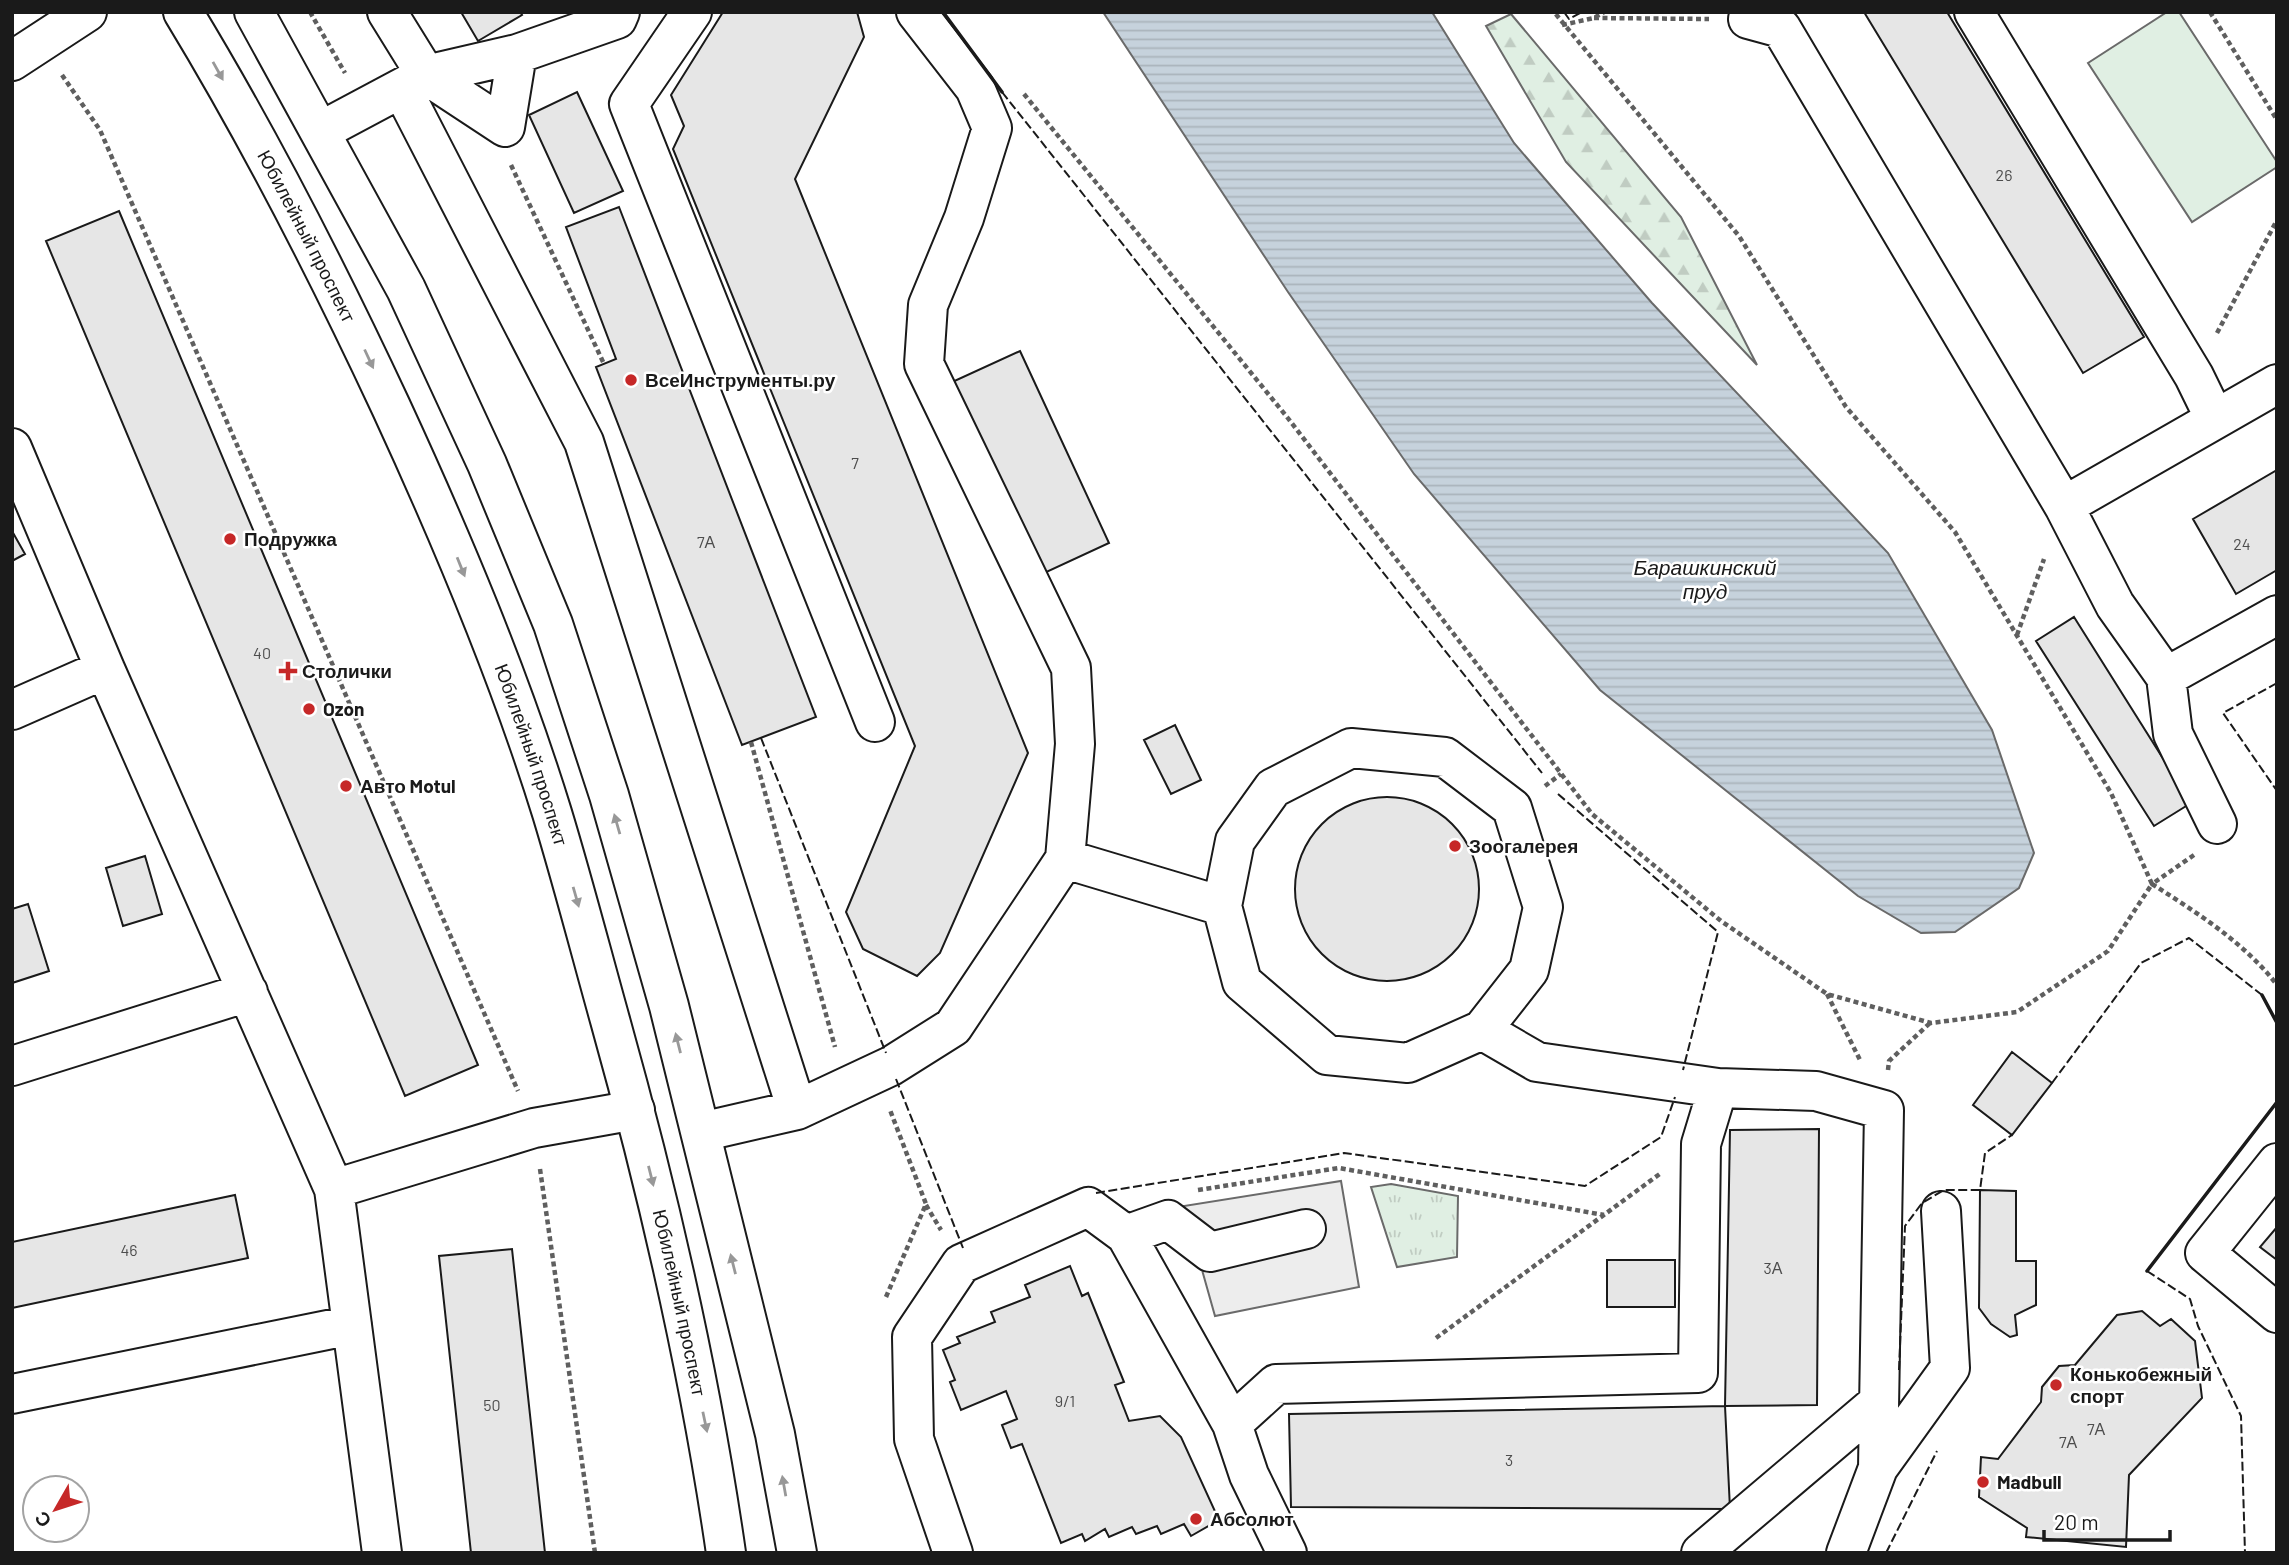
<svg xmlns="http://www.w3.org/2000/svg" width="2289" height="1565" viewBox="0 0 2289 1565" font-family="Barlow,sans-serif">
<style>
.forest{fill:url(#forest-firs);stroke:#6a6a6a;stroke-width:2}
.park{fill:url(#park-tufts);stroke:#6a6a6a;stroke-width:2}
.pitch{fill:#e0efe3;stroke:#6a6a6a;stroke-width:2}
.parking{fill:#ededed;stroke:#6a6a6a;stroke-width:2}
.water{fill:url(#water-rules);stroke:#6a6a6a;stroke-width:2}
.building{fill:#e6e6e6;stroke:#1a1a1a;stroke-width:2}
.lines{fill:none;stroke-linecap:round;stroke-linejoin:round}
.minor-casing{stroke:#1a1a1a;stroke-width:42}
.major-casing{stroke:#1a1a1a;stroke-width:42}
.path{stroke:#5f5f5f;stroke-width:4.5;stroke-dasharray:5 3.5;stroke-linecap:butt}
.minor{stroke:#fff;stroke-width:38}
.major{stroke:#fff;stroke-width:38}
.fence{stroke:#1a1a1a;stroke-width:2;stroke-dasharray:9 3.5;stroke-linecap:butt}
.wall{stroke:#1a1a1a;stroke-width:3.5}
.oneway{fill:#989898}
.poi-dot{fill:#c62828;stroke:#fff;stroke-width:2.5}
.labels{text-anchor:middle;stroke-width:5;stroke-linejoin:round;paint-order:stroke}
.number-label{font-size:16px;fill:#4d4d4d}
.street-label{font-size:19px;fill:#1a1a1a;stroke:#fff}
.poi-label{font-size:19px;font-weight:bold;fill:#1a1a1a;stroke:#fff;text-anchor:start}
.water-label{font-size:21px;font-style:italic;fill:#1a1a1a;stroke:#fff}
</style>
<defs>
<pattern id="forest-firs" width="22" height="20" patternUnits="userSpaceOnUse" patternTransform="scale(1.75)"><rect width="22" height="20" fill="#e0efe3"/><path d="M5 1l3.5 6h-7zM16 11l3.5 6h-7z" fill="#c0ccc2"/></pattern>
<pattern id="park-tufts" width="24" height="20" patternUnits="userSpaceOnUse" patternTransform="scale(1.75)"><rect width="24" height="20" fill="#e0efe3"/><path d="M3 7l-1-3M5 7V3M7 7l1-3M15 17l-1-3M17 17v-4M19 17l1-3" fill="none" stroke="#c0ccc2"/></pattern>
<pattern id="water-rules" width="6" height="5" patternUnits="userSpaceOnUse" patternTransform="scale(1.75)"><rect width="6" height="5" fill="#c6d2dc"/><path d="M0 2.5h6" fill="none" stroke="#aab4bc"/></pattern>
</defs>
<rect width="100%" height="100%" fill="#fff"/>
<path class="forest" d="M1511,14L1681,217L1757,365L1566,162L1486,26Z"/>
<path class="park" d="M1391,1184L1458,1196L1457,1257L1397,1267L1371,1187Z"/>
<path class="pitch" d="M2167,12H2179L2277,162V167L2192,222L2088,63Z"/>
<path class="parking" d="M1341,1181L1359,1287L1215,1316L1184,1206Z"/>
<path class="water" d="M1103,12H1432L1514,143L1652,303L1888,553L1992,730L2034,853L2019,888L1955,932L1921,933L1858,896L1600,690L1414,474L1288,292Z"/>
<path class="building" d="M461,12H520L522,15L478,41Z
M723,12H857L864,37L795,179L1028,753L940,953L917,976L863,949L846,912L915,746L673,149L684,126L671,95Z
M1864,12H1947L2144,337L2083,373Z
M577,92L623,191L574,213L529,115Z
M619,207L816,717L742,745L596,367L616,359L566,227Z
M119,211L478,1065L405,1096L46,241Z
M1020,351L1109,543L1040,575L950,383Z
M2277,470V570L2236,594L2193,519Z
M12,531L25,554L12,561Z
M2074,617L2191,803L2154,826L2036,641Z
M1175,725L1201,780L1171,794L1144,740Z
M1295 889a92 92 0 1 1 184 0a92 92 0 1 1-184 0Z
M145,856L162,914L123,926L106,868Z
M28,904L49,971L12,983V909Z
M2012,1052L2052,1083L2012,1135L1973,1105Z
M1819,1129L1817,1405L1725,1406L1730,1130Z
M1980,1190L2016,1191V1261H2036V1305L2015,1315L2017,1335L2010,1337L1991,1324L1979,1308Z
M235,1195L248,1258L12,1308V1242Z
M2277,1227V1260L2260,1247Z
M512,1249L545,1553H471L439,1256Z
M1607,1260H1675V1307H1607Z
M1070,1266L1082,1296L1088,1293L1124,1382L1115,1385L1129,1421L1160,1416L1181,1437L1219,1520L1191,1536L1184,1524L1161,1534L1157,1526L1136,1534L1132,1527L1109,1537L1105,1529L1085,1541L1082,1534L1061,1543L1022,1444L1011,1448L1002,1425L1017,1419L1006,1391L961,1410L950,1382L955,1380L943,1350L960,1343L957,1337L995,1322L991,1312L1030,1297L1025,1285Z
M2142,1311L2160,1326L2171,1319L2195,1341L2202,1398L2129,1475L2126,1547L2026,1537L2027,1528L1979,1497L1981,1457L1998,1459L2041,1402L2042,1387L2059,1366L2075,1365L2117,1315Z
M1725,1406L1730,1509L1291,1507L1289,1414Z"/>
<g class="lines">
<defs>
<path id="minor" d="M692,12L629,104L875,722
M916,12L975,88L992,128L964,218L928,305L924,364L1071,668L1075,744L1065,859
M1974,12L2194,376L2215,419
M1748,19L1781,28L2064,506L2277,384
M517,54L617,19L620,12
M12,61L87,12
M402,89L584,442L797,1110
M321,131L426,75L517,54L505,127L426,75L387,12
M12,448L105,669L334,1189L382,1553
M2064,506L2115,605L2166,677L2277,615
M2166,677L2173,734L2217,824
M12,710L105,669
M1222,906L1235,841L1273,788L1351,748L1445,757L1512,808L1543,907L1529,970L1482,1030
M12,1066L248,992
M701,1132L797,1110L891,1066L953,1027L1065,859L1222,906L1242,982L1327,1055L1408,1063L1482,1030L1537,1062L1718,1088
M2277,1163L2205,1253L2277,1313
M334,1189L534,1128L635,1110
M12,1394L352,1325
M1232,1424L1126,1235L1168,1220L1210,1252L1306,1229
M953,1553L914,1439L912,1337L961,1264L1088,1207L1126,1235
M1287,1553L1249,1475L1232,1424L1276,1384L1698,1373L1701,1144L1718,1088L1816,1091L1884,1110L1878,1468
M1701,1553L1879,1402
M1846,1553L1878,1468L1950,1368L1941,1211"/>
<g id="major">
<path id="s1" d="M183,12C260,139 328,272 391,407C452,539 509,674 552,813C573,882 591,952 610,1020C659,1195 700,1373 726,1553"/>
<path d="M254,12L406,289L487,464L553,624L609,795L669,1006L775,1434L797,1553"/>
</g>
</defs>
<use href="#minor" class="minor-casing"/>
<use href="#major" class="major-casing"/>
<path class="path" d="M310,12L345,73
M2210,12L2277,120
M1594,18L1709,19
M1562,25L1594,18L1604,12
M62,75L100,130L518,1091
M1024,94L1287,417L1592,814L1721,921L1827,994L1931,1023L2017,1012L2108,951L2152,884L2111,793L1955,532L1846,407L1739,236L1554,12
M511,165L604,364
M2217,333L2277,220
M2017,635L2044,559
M751,742L835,1047
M1545,786L1561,774
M2194,855L2152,884C2196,912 2245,943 2277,985
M1827,994L1860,1060
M1888,1070L1889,1061L1930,1023
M540,1169L595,1553
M1198,1190L1339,1168L1604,1215
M926,1205L941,1230
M886,1297L926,1204L890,1110
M1436,1338L1661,1173"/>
<use href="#minor" class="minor"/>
<use href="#major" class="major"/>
<path class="fence" d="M1564,12L1569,19L1582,12
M1002,92L1542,773
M2277,683L2223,713L2277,791
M761,738L886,1053
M1558,794L1718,932L1683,1070
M896,1079L963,1248
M2052,1083L2141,963L2189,938L2262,995
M1096,1193L1344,1153L1585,1186L1661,1137L1675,1097
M2147,1271L2190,1299L2198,1326L2241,1416L2245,1553
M1899,1370L1905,1226L1922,1203L1944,1190H1980L1985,1153L2012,1135
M1886,1553L1937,1451"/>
<path class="wall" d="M943,12L1002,92
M2262,995L2277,1023
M2147,1271L2277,1102"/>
</g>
<defs><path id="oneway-solid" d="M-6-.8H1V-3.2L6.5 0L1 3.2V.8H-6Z" transform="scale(1.75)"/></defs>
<g class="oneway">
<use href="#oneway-solid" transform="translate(218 71) rotate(61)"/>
<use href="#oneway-solid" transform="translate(369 359) rotate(65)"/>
<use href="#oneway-solid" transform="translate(461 567) rotate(68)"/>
<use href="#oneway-solid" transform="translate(617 824) rotate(-106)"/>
<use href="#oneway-solid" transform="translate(576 897) rotate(74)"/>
<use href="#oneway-solid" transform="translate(678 1043) rotate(-104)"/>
<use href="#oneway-solid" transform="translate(651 1176) rotate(76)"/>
<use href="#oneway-solid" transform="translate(733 1264) rotate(-104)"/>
<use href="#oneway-solid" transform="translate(705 1422) rotate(78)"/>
<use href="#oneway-solid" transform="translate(784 1486) rotate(-100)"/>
</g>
<g class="poi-dot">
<circle cx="631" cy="380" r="7"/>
<circle cx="230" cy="539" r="7"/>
<path d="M284.5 660.5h7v7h7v7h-7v7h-7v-7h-7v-7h7z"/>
<circle cx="309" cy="709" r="7"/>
<circle cx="346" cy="786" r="7"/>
<circle cx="1455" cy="846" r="7"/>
<circle cx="2056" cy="1385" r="7"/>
<circle cx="1983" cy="1482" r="7"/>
<circle cx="1196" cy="1519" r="7"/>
</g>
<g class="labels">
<g class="number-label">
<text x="2004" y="181">26</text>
<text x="855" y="469">7</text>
<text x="706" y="548">7А</text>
<text x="2242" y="550">24</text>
<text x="262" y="659">40</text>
<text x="129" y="1256">46</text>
<text x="1773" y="1274">3А</text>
<text x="1065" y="1407">9/1</text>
<text x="492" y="1411">50</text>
<text x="2096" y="1435">7А</text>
<text x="2068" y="1448">7А</text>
<text x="1509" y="1466">3</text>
</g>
<g class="street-label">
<text dy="7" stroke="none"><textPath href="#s1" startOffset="256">Юбилейный проспект</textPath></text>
<text dy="7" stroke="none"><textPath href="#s1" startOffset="822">Юбилейный проспект</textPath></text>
<text dy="7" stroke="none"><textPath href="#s1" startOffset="1390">Юбилейный проспект</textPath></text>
</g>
<g class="poi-label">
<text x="645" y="387">ВсеИнструменты.ру</text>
<text x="244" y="546">Подружка</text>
<text x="302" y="678">Столички</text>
<text x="323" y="716">Ozon</text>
<text x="360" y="793">Авто Motul</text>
<text x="1469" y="853">Зоогалерея</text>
<text x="2070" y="1381">Конькобежный<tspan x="2070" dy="22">спорт</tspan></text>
<text x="1997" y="1489">Madbull</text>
<text x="1210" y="1526">Абсолют</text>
</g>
<g class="water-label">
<text x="1705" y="575">Барашкинский<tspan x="1705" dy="24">пруд</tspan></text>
</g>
</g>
<rect width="2289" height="1565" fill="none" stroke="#1a1a1a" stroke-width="28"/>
<g transform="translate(56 1509) rotate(231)"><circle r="33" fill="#ffffff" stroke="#a3a3a3" stroke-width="2"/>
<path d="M0-5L12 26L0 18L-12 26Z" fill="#c62828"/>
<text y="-10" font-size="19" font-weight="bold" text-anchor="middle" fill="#1a1a1a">С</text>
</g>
<path d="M2044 1530v10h126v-10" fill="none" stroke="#1a1a1a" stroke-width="3.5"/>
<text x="2054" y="1530" font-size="21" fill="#1a1a1a" stroke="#ffffff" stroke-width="5" paint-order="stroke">20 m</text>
</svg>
